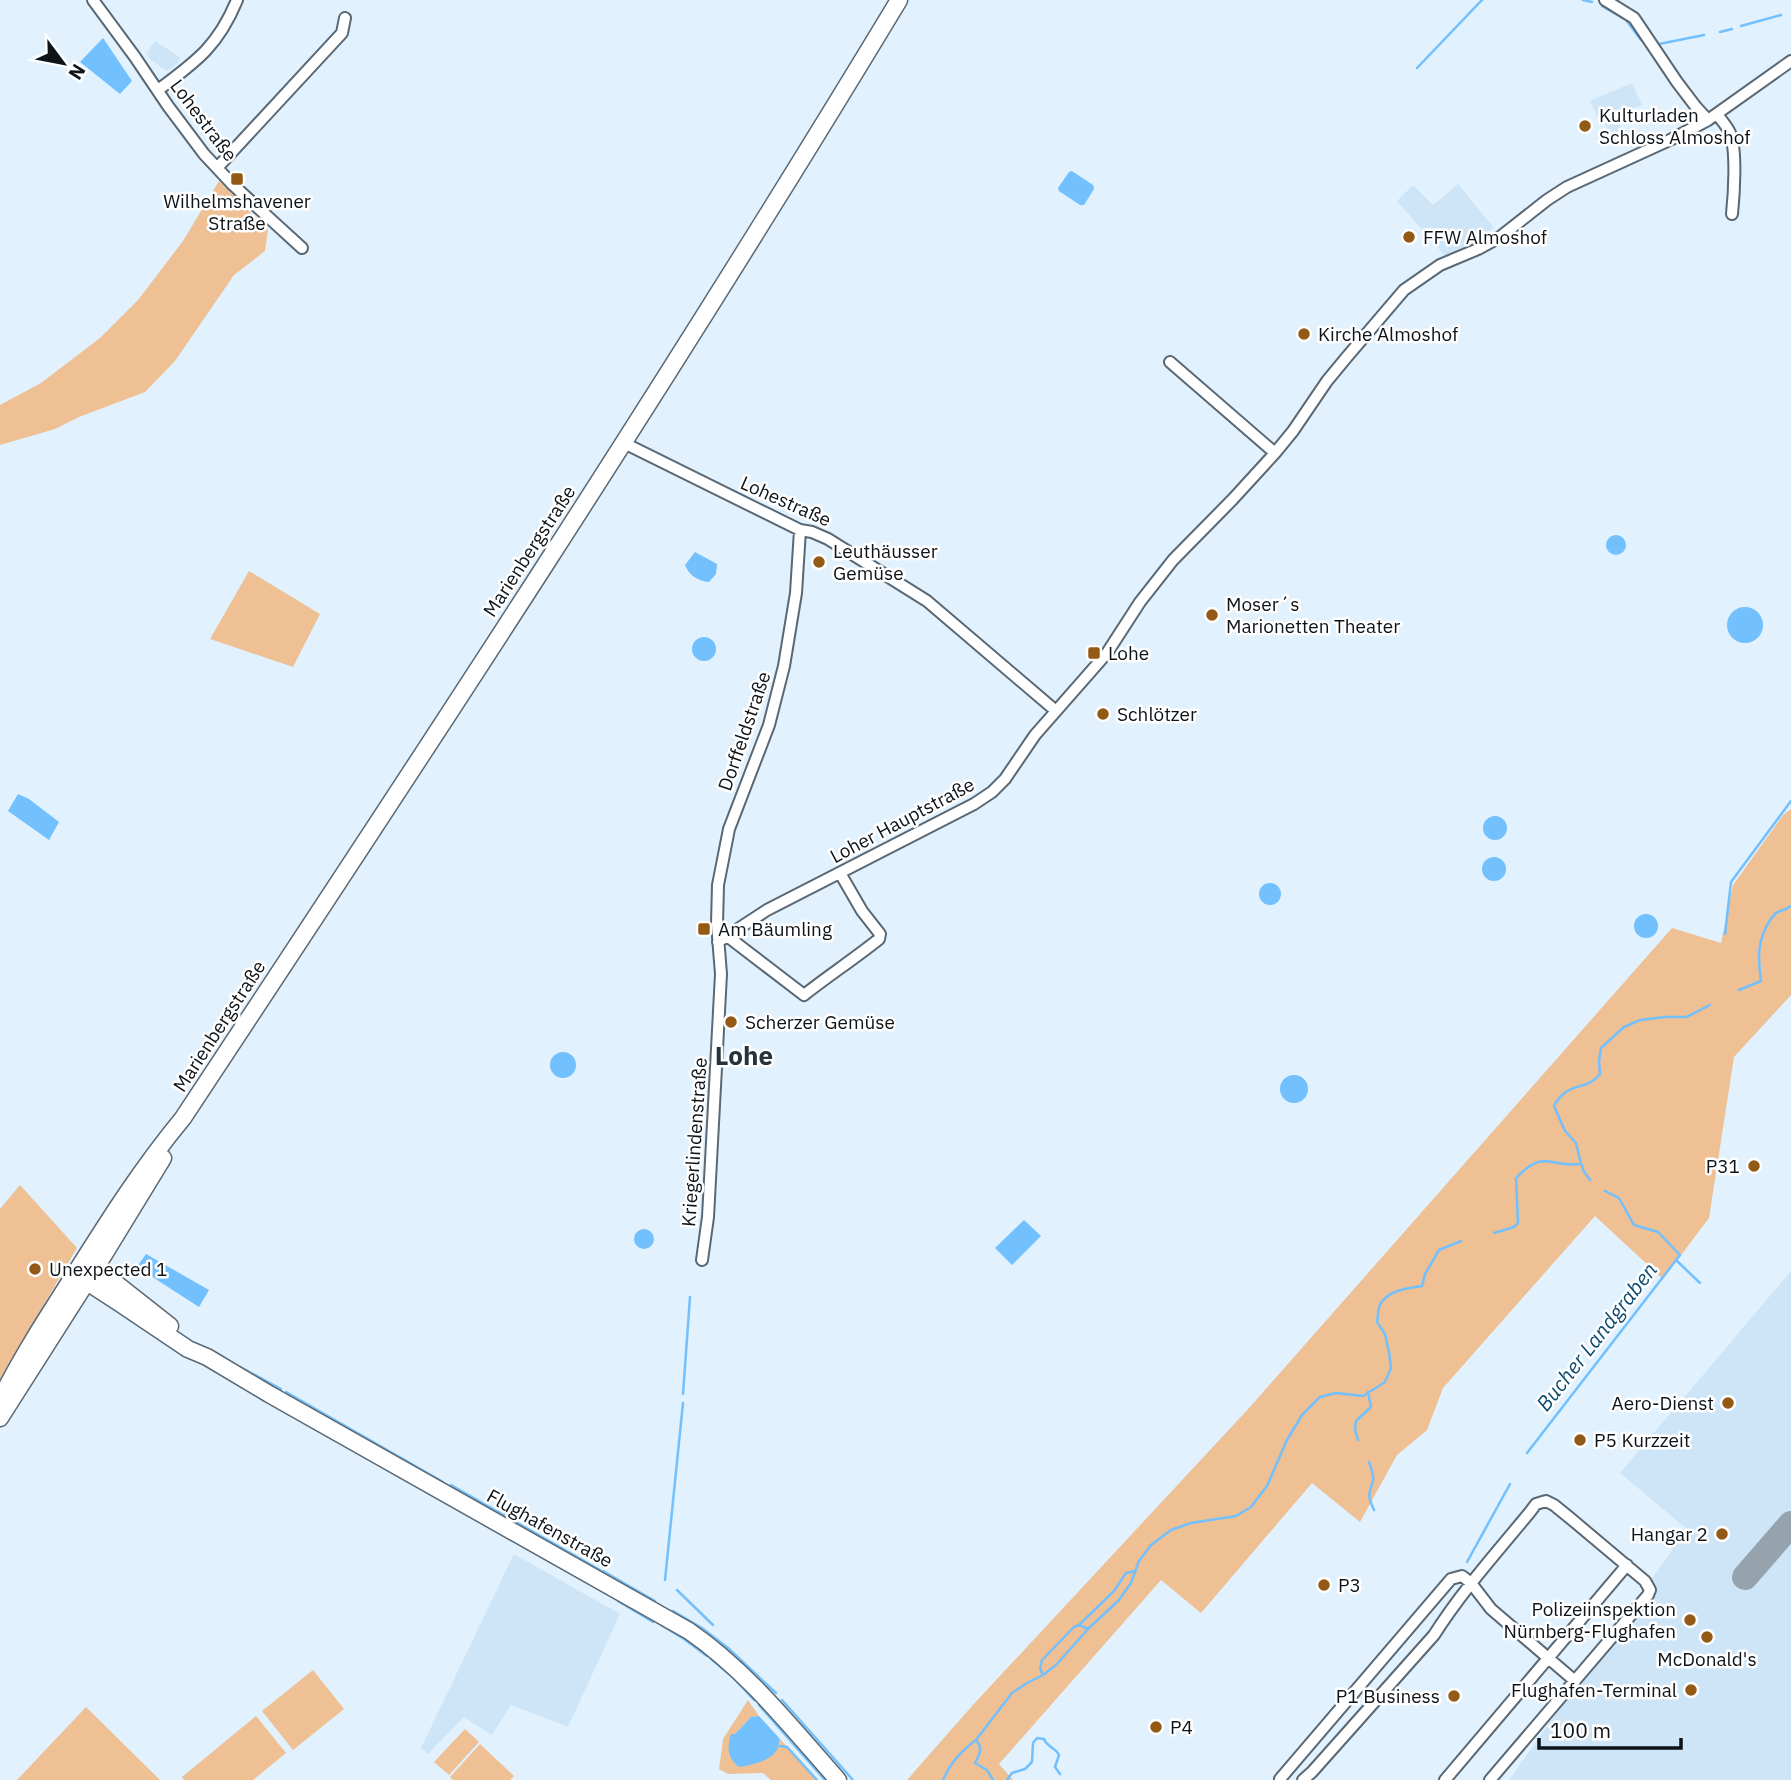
<svg xmlns="http://www.w3.org/2000/svg" width="1791" height="1780" viewBox="0 0 1791 1780" font-family="'IBM Plex Sans',sans-serif">
<style>
.built{fill:#cee5f7}
.green{fill:#eec094}
.water{fill:#72c0fd}
.lines{fill:none;stroke-linecap:round;stroke-linejoin:round}
.stream{stroke:#72c0fd;stroke-width:2.5}
.taxiway{stroke:#96a2ac;stroke-width:26}
.minor-casing{stroke:#5a6873;stroke-width:14}
.secondary-casing{stroke:#5a6873;stroke-width:19}
.minor{stroke:#fff;stroke-width:10}
.secondary{stroke:#fff;stroke-width:16}
.poi-dot{fill:#935a16;stroke:#fff;stroke-width:2.5}
.labels{text-anchor:middle;stroke-width:5;stroke-linejoin:round;paint-order:stroke}
.poi-label{font-size:19px;fill:#0e1318;stroke:#fff;text-anchor:start}
.street-label{font-size:19px;fill:#0e1318;stroke:#fff}
.water-label{font-size:21px;font-style:italic;fill:#0d4a71;stroke:#fff}
.district-label{font-size:26px;font-weight:bold;fill:#26333d;stroke:#fff}
</style>
<rect width="100%" height="100%" fill="#e1f1fe"/>
<path class="built" d="M155,41L181,58L177,64L167,71L151,60L146,54Z
M1632,83L1642,105L1616,116L1623,134L1612,139L1601,115L1597,116L1590,101Z
M1458,184L1494,228L1465,247L1445,256L1397,201L1413,185L1433,205Z
M1791,1271V1780H1509L1687,1529L1620,1473Z
M514,1554L620,1614L568,1727L511,1705L492,1735L464,1717L428,1754L421,1748Z"/>
<path class="green" d="M219,181L268,230L265,251L234,275L175,361L145,392L79,417L55,429L0,445V405L41,383L100,338L138,300L183,241Z
M249,571L320,614L293,667L210,639Z
M1791,809V995L1734,1057L1709,1218L1663,1279L1595,1216L1443,1388L1427,1430L1397,1455L1360,1522L1312,1483L1201,1613L1161,1580L999,1764L1013,1780H907L972,1706L1250,1407L1672,928L1721,943L1733,885L1783,815Z
M20,1185L77,1248L0,1379V1209Z
M313,1670L344,1709L293,1750L262,1711Z
M748,1700L759,1716L751,1717L735,1734L780,1746V1739L817,1780H771L763,1773L728,1774L719,1769L723,1739Z
M86,1707L160,1780H17Z
M256,1716L286,1753L253,1780H184L182,1777Z
M465,1729L479,1742L449,1775L434,1762Z
M480,1744L514,1776L510,1780H453L450,1777Z"/>
<path class="water" d="M103,38L132,81L120,94L80,62Z
M1072,171L1093,185L1094,189L1084,205H1080L1059,191L1058,188L1069,172Z
M1606 545a10 10 0 1 1 20 0a10 10 0 1 1-20 0Z
M695,552L717,564L716,574L709,582C699,581 689,576 685,565Z
M1727 625a18 18 0 1 1 36 0a18 18 0 1 1-36 0Z
M692 649a12 12 0 1 1 24 0a12 12 0 1 1-24 0Z
M18,794L29,799L59,822L49,840L8,811Z
M1483 828a12 12 0 1 1 24 0a12 12 0 1 1-24 0Z
M1482 869a12 12 0 1 1 24 0a12 12 0 1 1-24 0Z
M1259 894a11 11 0 1 1 22 0a11 11 0 1 1-22 0Z
M1634 926a12 12 0 1 1 24 0a12 12 0 1 1-24 0Z
M550 1065a13 13 0 1 1 26 0a13 13 0 1 1-26 0Z
M1280 1089a14 14 0 1 1 28 0a14 14 0 1 1-28 0Z
M1024,1220L1041,1236L1012,1265L995,1248Z
M634 1239a10 10 0 1 1 20 0a10 10 0 1 1-20 0Z
M146,1254L209,1290L199,1307L137,1267Z
M759,1716L780,1739C779,1760 756,1764 739,1767C727,1757 727,1748 731,1734H735L751,1717Z"/>
<g class="lines">
<path class="stream" d="M1583,0L1592,2
M1602,6L1626,20L1641,40
M1741,26L1781,15
M1720,32L1732,29
M1659,44L1704,35
M1417,68L1482,0
M1725,934L1731,882L1791,801
M1739,990L1761,981C1758,959 1757,941 1769,922C1770,920 1775,914 1776,913C1781,910 1786,910 1791,906
M1582,1165L1583,1170L1590,1180
M1494,1233L1514,1227L1518,1223L1516,1178C1545,1148 1549,1168 1581,1164L1576,1143L1565,1131L1554,1106C1568,1080 1586,1092 1600,1074L1599,1061L1601,1048L1624,1027L1640,1020L1665,1017H1686L1710,1005
M1676,1260L1700,1283
M240,1367L281,1389
M286,1392L443,1482
M683,1394L690,1297
M1358,1440L1355,1430L1356,1421L1371,1407L1368,1392
M1527,1453L1680,1255L1658,1232L1634,1225L1619,1198L1605,1191
M1369,1462C1371,1468 1374,1475 1373,1480C1369,1495 1367,1495 1374,1510
M451,1485L600,1570
M1467,1562L1510,1484
M603,1571L655,1601
M665,1580L683,1403
M677,1590L713,1625
M618,1601L653,1622
M673,1611L702,1628L728,1648L776,1693
M661,1625L684,1639L707,1656
M1079,1625L1114,1591L1126,1573L1135,1571
M711,1659L729,1674
M1043,1675L1040,1668L1042,1660L1074,1627L1079,1625L1088,1629
M733,1677L754,1700
M782,1700L853,1780
M759,1705L825,1780
M780,1746L787,1747L817,1780
M943,1780C950,1763 961,1751 976,1740
M993,1780L987,1770L975,1763C980,1754 983,1748 976,1740L1012,1693L1027,1683L1043,1675L1056,1665L1088,1629L1118,1601L1131,1583L1139,1561L1151,1545L1171,1530L1191,1523L1236,1516L1251,1507L1267,1486L1287,1440L1302,1415L1320,1397L1336,1393L1363,1396L1385,1382L1391,1368L1389,1352L1385,1334L1377,1322C1378,1317 1378,1309 1380,1305C1387,1290 1409,1288 1422,1286L1425,1274L1439,1250L1461,1241
M1007,1780L1012,1773L1025,1769L1032,1762L1033,1743L1037,1738L1044,1739C1047,1747 1056,1748 1059,1755L1055,1767L1060,1774"/>
<path class="taxiway" d="M1745,1577L1791,1524"/>
<defs>
<path id="minor" d="M93,0L135,57L168,106L204,154L232,184L302,248
M1605,0L1634,18L1677,82L1696,107L1708,120
M158,90C197,61 218,46 237,0
M1717,114C1721,120 1727,126 1730,133C1737,150 1734,195 1732,214
M217,168L342,33L345,18
M1170,362L1275,453
M624,443L800,530L812,532L828,539L927,601L1056,711
M727,936L804,995C828,976 854,959 879,939L880,934L862,911L840,873
M718,942L767,910L974,804L992,792L1005,779L1035,735L1107,653L1140,602L1173,560L1233,499L1275,453L1293,431L1327,381L1346,358L1404,290L1440,265L1478,249L1500,237L1547,200L1567,187L1672,139L1708,120L1791,61
M702,1260L708,1217L721,974L717,924L718,885L729,829L769,725L784,666L796,593L800,530
M1280,1779L1451,1579L1462,1576L1471,1583L1491,1609L1575,1681
M1303,1780L1312,1772L1434,1635C1462,1591 1497,1552 1530,1512L1536,1504L1546,1501L1554,1505L1570,1518L1645,1581L1650,1590L1648,1595L1490,1780
M1445,1780L1627,1565"/>
<path id="secondary" d="M87,1264L104,1274L170,1326
M75,1274L121,1304L188,1349L207,1357L269,1394L689,1631C747,1671 791,1727 838,1780
M0,1400C21,1358 46,1319 71,1280C107,1223 140,1170 183,1118C427,749 670,379 899,0
M0,1418L105,1253L163,1158"/>
</defs>
<use href="#minor" class="minor-casing"/>
<use href="#secondary" class="secondary-casing"/>
<use href="#minor" class="minor"/>
<use href="#secondary" class="secondary"/>
</g>
<g class="poi-dot">
<circle cx="1585" cy="126" r="7"/>
<rect x="230" y="172" width="14" height="14" rx="3.5"/>
<circle cx="1409" cy="237" r="7"/>
<circle cx="1304" cy="334" r="7"/>
<circle cx="819" cy="562" r="7"/>
<circle cx="1212" cy="615" r="7"/>
<rect x="1087" y="646" width="14" height="14" rx="3.5"/>
<circle cx="1103" cy="714" r="7"/>
<rect x="697" y="922" width="14" height="14" rx="3.5"/>
<circle cx="731" cy="1022" r="7"/>
<circle cx="1754" cy="1166" r="7"/>
<circle cx="35" cy="1269" r="7"/>
<circle cx="1728" cy="1403" r="7"/>
<circle cx="1580" cy="1440" r="7"/>
<circle cx="1722" cy="1534" r="7"/>
<circle cx="1324" cy="1585" r="7"/>
<circle cx="1690" cy="1620" r="7"/>
<circle cx="1707" cy="1637" r="7"/>
<circle cx="1691" cy="1690" r="7"/>
<circle cx="1454" cy="1696" r="7"/>
<circle cx="1156" cy="1727" r="7"/>
</g>
<g class="labels">
<g class="poi-label">
<text x="1599" y="122">Kulturladen<tspan x="1599" dy="22">Schloss Almoshof</tspan></text>
<text x="237" y="208" text-anchor="middle">Wilhelmshavener<tspan x="237" dy="22">Straße</tspan></text>
<text x="1423" y="244">FFW Almoshof</text>
<text x="1318" y="341">Kirche Almoshof</text>
<text x="833" y="558">Leuthäusser<tspan x="833" dy="22">Gemüse</tspan></text>
<text x="1226" y="611">Moser´s<tspan x="1226" dy="22">Marionetten Theater</tspan></text>
<text x="1108" y="660">Lohe</text>
<text x="1117" y="721">Schlötzer</text>
<text x="718" y="936">Am Bäumling</text>
<text x="745" y="1029">Scherzer Gemüse</text>
<text x="1740" y="1173" text-anchor="end">P31</text>
<text x="49" y="1276">Unexpected 1</text>
<text x="1714" y="1410" text-anchor="end">Aero-Dienst</text>
<text x="1594" y="1447">P5 Kurzzeit</text>
<text x="1708" y="1541" text-anchor="end">Hangar 2</text>
<text x="1338" y="1592">P3</text>
<text x="1676" y="1616" text-anchor="end">Polizeiinspektion<tspan x="1676" dy="22">Nürnberg-Flughafen</tspan></text>
<text x="1707" y="1666" text-anchor="middle">McDonald's</text>
<text x="1677" y="1697" text-anchor="end">Flughafen-Terminal</text>
<text x="1440" y="1703" text-anchor="end">P1 Business</text>
<text x="1170" y="1734">P4</text>
</g>
<g class="street-label">
<text transform="translate(204 120) rotate(53)" y="7">Lohestraße</text>
<text transform="translate(786 501) rotate(24)" y="7">Lohestraße</text>
<text transform="translate(529 551) rotate(-57)" y="7">Marienbergstraße</text>
<text transform="translate(744 731) rotate(-71)" y="7">Dorffeldstraße</text>
<text transform="translate(902 820) rotate(-28)" y="7">Loher Hauptstraße</text>
<text transform="translate(219 1026) rotate(-57)" y="7">Marienbergstraße</text>
<text transform="translate(694 1142) rotate(-86)" y="7">Kriegerlindenstraße</text>
<text transform="translate(550 1528) rotate(29)" y="7">Flughafenstraße</text>
</g>
<g class="water-label">
<text transform="translate(1597 1337) rotate(-52)" y="7">Bucher Landgraben</text>
</g>
<g class="district-label">
<text x="744" y="1065">Lohe</text>
</g>
</g>
<g transform="translate(63 63) rotate(122)" stroke="#ffffff" stroke-width="5" paint-order="stroke">
<path d="M0-5L12 26L0 18L-12 26Z" fill="#0e1318"/>
<text y="-10" font-size="19" font-weight="bold" text-anchor="middle" fill="#0e1318">N</text>
</g>
<path d="M1539 1738v10h142v-10" fill="none" stroke="#0e1318" stroke-width="3.5"/>
<text x="1550" y="1738" font-size="21" fill="#0e1318" stroke="#ffffff" stroke-width="5" paint-order="stroke">100 m</text>
</svg>
